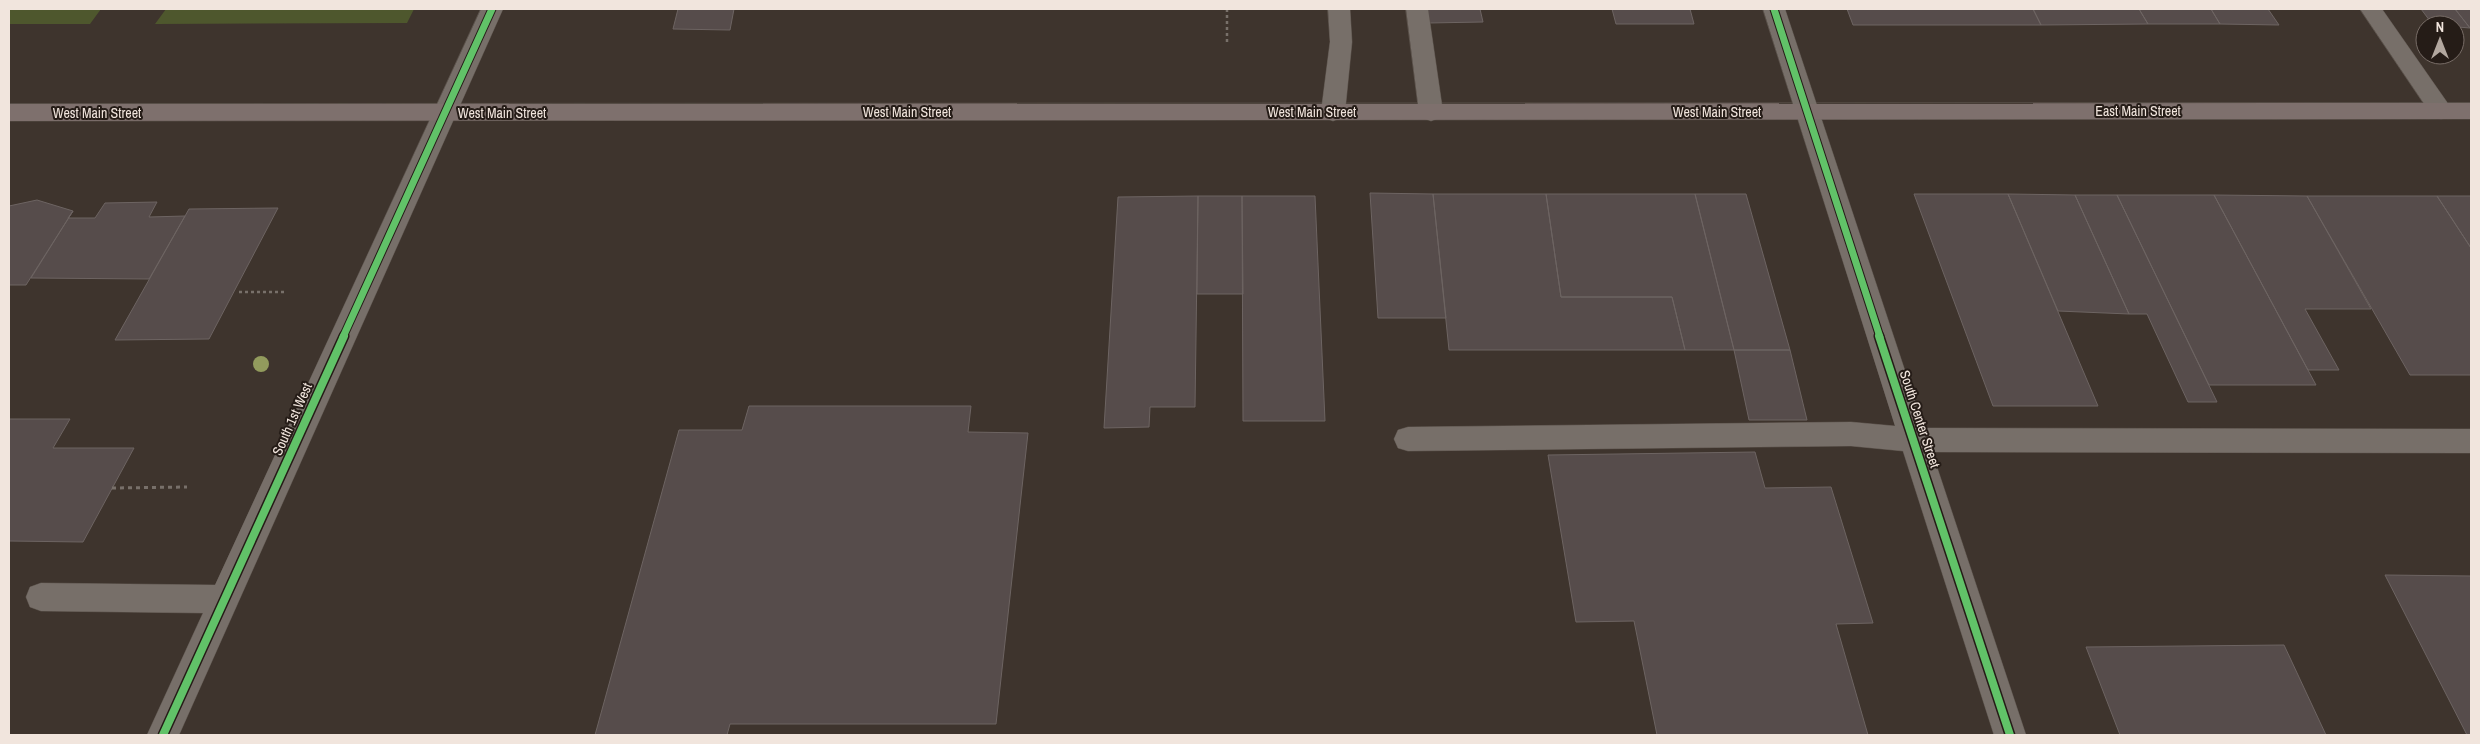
<svg xmlns="http://www.w3.org/2000/svg" width="2480" height="744" viewBox="0 0 2480 744" font-family="'Archivo Narrow',sans-serif">
<style>
.green{fill:#4e572d}
.building{fill:#564c4b;stroke:#6d6462}
.lines{fill:none;stroke-linecap:round;stroke-linejoin:round}
.minor-casing{stroke:#5a514a;stroke-width:1}
.major-casing{stroke:#5a514a;stroke-width:1}
.path-far1{stroke:#78706a;stroke-width:2.5;stroke-dasharray:3 3;stroke-linecap:butt}
.path{stroke:#78706a;stroke-width:3;stroke-dasharray:4 4;stroke-linecap:butt}
.minor{fill:#776f69;fill-rule:evenodd}
.major{fill:#7e706d;fill-rule:evenodd}
.cycleway-far1-casing{stroke:#251c17;stroke-width:9}
.cycleway-casing{stroke:#251c17;stroke-width:11}
.cycleway-far1{stroke:#61c268;stroke-width:7}
.cycleway{stroke:#61c268;stroke-width:8}
.tree{fill:#929b5d}
.labels{text-anchor:middle;stroke-width:4;stroke-linejoin:round;paint-order:stroke}
.street-label{font-size:14px;fill:#f1e5dd;stroke:#251c17}
</style>
<rect width="100%" height="100%" fill="#3e342d"/>
<path class="green" d="M9,9H101L90,24H9Z
M166,9H414L407,23L155,24Z"/>
<path class="building" d="M678,9H734L730,30L673,29Z
M1426,9H1480L1483,22L1428,23Z
M1612,9H1690L1694,24H1616Z
M1847,9H2033L2041,25H1853Z
M2033,9H2139L2148,24L2041,25Z
M2139,9H2211L2220,24H2148Z
M2211,9H2268L2279,25L2220,24Z
M2421,9H2455L2470,28L2433,25Z
M2455,9H2471V28H2470Z
M1370,193L1433,194L1446,318H1378Z
M1433,194H1546L1561,297H1672L1685,350H1449Z
M1546,194H1695L1734,350H1685L1672,297H1561Z
M1695,194H1746L1790,350H1734Z
M1914,194H2008L2098,406H1993Z
M2008,194L2075,195L2129,314L2058,311Z
M2075,195H2117L2217,402H2188L2147,314H2129Z
M2117,195H2214L2316,385H2209Z
M2214,195L2307,196L2371,309H2305L2339,370H2308Z
M1198,196L1195,407H1150L1149,427L1104,428L1118,197Z
M1198,196H1242L1243,294H1197Z
M1242,196H1315L1325,421H1243Z
M2307,196H2437L2471,248V375H2410Z
M2437,196H2471V248Z
M37,200L73,211L26,285H9V206Z
M157,202L149,217L185,216L149,279L31,278L73,211L68,218H95L105,203Z
M278,208L209,339L115,340L189,209Z
M1734,350H1790L1807,420H1749Z
M749,406H971L968,432L1028,433L996,724H730L727,735H595L679,430H742Z
M9,419H70L53,448H134L83,542L9,541Z
M1755,452L1765,488L1831,487L1873,623L1836,624L1868,735H1657L1634,621L1576,622L1548,455Z
M2385,575L2471,576V735H2467Z
M2284,645L2326,735H2120L2086,647Z"/>
<g class="lines">
<defs>
<path id="minor" d="M481,9H503L179,735H147L203,613L41,611L30,607L26,597L30,587L41,583L215,585Z
M1328,9H1350L1352,42L1345,112L1341,118L1333,121L1325,118L1321,112L1330,42Z
M1406,9H1428L1443,112L1439,118L1431,121L1423,118L1419,112Z
M1763,9H1785L1924,428L2471,429V453L1932,452L2026,735H1994L1903,451L1851,446L1408,451L1398,448L1394,439L1398,430L1408,427L1851,422L1895,426Z
M2360,9H2382L2449,105L2453,111L2449,117L2441,119L2433,117Z"/>
<path id="major" d="M2471,103V119L9,121V104Z"/>
</defs>
<use href="#minor" class="minor-casing"/>
<use href="#major" class="major-casing"/>
<path class="path-far1" d="M1227,9V42
M239,292H284"/>
<path class="path" d="M112,488L187,487"/>
<use href="#minor" class="minor"/>
<use href="#major" class="major"/>
<defs>
<path id="cycleway-far1" d="M1774,9L1880,337
M343,337L492,9"/>
<path id="cycleway" d="M1879,336L2010,735
M163,735L344,336"/>
</defs>
<use href="#cycleway-far1" class="cycleway-far1-casing"/>
<use href="#cycleway" class="cycleway-casing"/>
<use href="#cycleway-far1" class="cycleway-far1"/>
<use href="#cycleway" class="cycleway"/>
</g>
<circle class="tree" cx="261" cy="364" r="8"/>
<g class="labels">
<g class="street-label">
<text x="2138" y="116">East Main Street</text>
<text x="907" y="117">West Main Street</text>
<text x="1312" y="117">West Main Street</text>
<text x="1717" y="117">West Main Street</text>
<text x="97" y="118">West Main Street</text>
<text x="502" y="118">West Main Street</text>
<text transform="translate(292 419) rotate(-66)" y="5">South 1st West</text>
<text transform="translate(1920 419) rotate(72)" y="5">South Center Street</text>
</g>
</g>
<rect width="2480" height="744" fill="none" stroke="#f1e5dd" stroke-width="20"/>
<g transform="translate(2440 40)"><circle r="24" fill="#251c17" stroke="#776c66"/>
<path d="M0-4L9 19L0 12L-9 19Z" fill="#b2a79f"/>
<text y="-8" font-size="14" font-weight="bold" text-anchor="middle" fill="#f1e5dd">N</text>
</g>
</svg>
